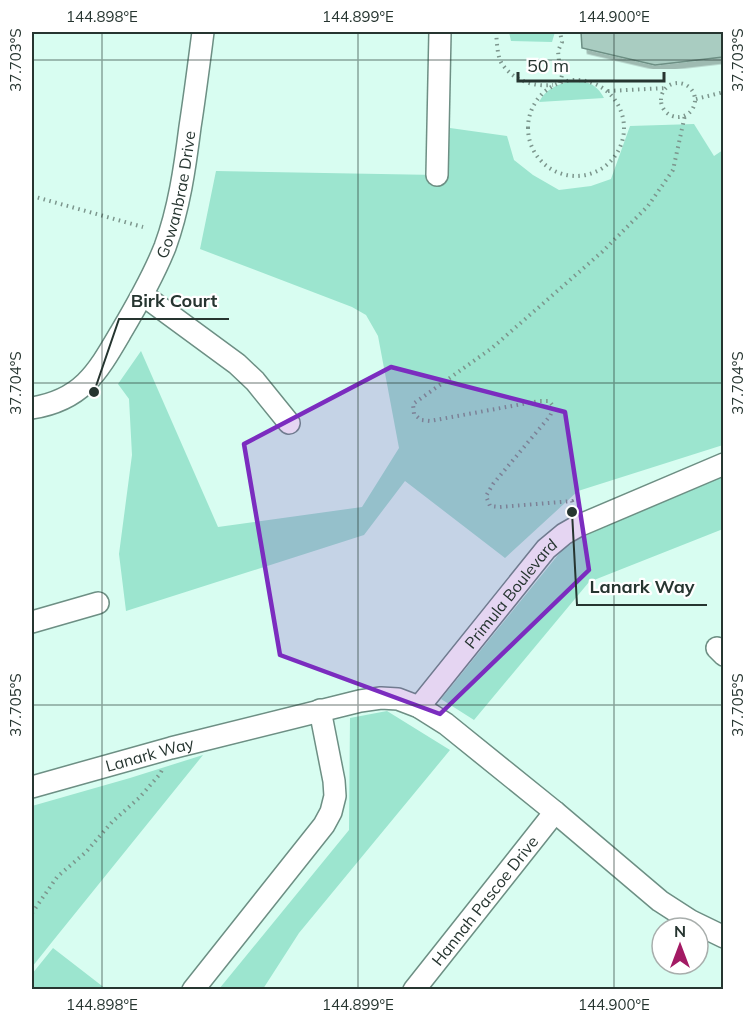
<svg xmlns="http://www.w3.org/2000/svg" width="755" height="1021" viewBox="0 0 755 1021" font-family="Mulish,sans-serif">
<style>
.green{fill:#9ce5cf}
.building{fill:#a9ccc1;stroke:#6d8f84;stroke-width:1.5;filter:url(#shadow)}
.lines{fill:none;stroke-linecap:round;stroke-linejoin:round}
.minor-casing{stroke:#6d8f84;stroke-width:24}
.path{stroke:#7c968d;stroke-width:4;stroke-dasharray:1.5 4.5;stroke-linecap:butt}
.minor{stroke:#fff;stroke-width:21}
.marked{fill:#7b2cbf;fill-opacity:0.2;stroke:#7b2cbf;stroke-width:4.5;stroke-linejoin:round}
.ticks{fill:none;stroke:#263530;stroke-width:1.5;stroke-opacity:0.45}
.labels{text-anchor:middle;stroke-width:4.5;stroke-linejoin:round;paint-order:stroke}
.street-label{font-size:16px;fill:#263530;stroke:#fff}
.leader{fill:none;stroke:#263530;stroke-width:2}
.callout-dot{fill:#263530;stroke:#fff;stroke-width:2}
.callout-label{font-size:18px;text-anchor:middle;font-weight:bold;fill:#263530;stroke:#fff;stroke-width:4.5;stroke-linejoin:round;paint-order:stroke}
.neatline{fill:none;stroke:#263530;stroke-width:2}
.ticks-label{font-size:15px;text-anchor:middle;fill:#263530}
</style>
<defs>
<filter id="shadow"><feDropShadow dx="5.5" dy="5.5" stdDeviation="0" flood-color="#0004"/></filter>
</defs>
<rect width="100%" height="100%" fill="#d8fdf1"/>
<path class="green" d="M509,32H555L552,42L511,41Z
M570,81C587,81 596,83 604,98L539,102C546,89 556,85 570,81Z
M694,124L714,156L723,150V445L578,491L505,558L405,481L364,535L126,611L119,554L132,455L129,399L118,384L141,351L218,527L362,507L399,448L378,336L366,315L352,307L200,249L216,171L437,175L450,128L507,136L514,160L533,175L559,190L591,186L611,179L630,126Z
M723,476V529L589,582L474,720L441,699L562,550L597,527Z
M387,711L450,750L299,933L263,989H219L349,830L350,718Z
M203,755L52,942L32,967V806L130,778Z
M53,948L106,989H32V974Z"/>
<path class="building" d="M581,32H723V57L655,65L582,48Z"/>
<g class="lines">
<defs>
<g id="minor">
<path d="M437,175L440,32"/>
<path d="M143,295L237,364L255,381L289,423"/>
<path id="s1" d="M32,408C82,400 97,373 121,332C137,305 153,277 165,247C179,209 185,167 190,127C195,95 199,63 203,32"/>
<path d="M32,622L98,603"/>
<path d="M717,648L724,655"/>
<path id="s2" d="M419,707L546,549L564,534L578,526L724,464"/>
<path id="s3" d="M32,787L171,748L360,701L381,698L398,699L419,707L446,724L555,812L660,901L691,921L724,937"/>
<path d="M193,990L324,825L331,812L335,796L334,781L320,710"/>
<path id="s4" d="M414,990L555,812"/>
</g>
</defs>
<use href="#minor" class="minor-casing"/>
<path class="path" d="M496,32C497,42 497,56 502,64C514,81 534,87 553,85
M528 128a48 48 0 1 1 96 0a48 48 0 1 1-96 0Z
M661 100a17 17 0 1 1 34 0a17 17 0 1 1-34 0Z
M560,83L563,71L559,61L558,51L562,42L560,32
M608,91L666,88
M696,99L724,92
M32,196L143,227
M574,508L572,501L500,507L490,506L486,496L493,484L550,416L554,407L549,401H539L430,421L421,420L414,414L413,404L492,348L602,252L648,206L673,170L685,115
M32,913L57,877L86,852L112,822L139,798L160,774L162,770"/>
<use href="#minor" class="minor"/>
</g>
<path class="marked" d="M391,367L565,412L589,570L440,714L280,655L244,444Z"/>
<path class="ticks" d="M102,32V990M358,32V990M614,32V990M32,60H724M32,383H724M32,705H724"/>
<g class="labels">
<g class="street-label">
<text dy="6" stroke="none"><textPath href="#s1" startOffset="272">Gowanbrae Drive</textPath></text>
<text dy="6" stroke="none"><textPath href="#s2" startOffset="146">Primula Boulevard</textPath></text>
<text dy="6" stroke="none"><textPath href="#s3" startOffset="122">Lanark Way</textPath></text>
<text dy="6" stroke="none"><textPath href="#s4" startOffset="114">Hannah Pascoe Drive</textPath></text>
</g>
</g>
<path class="leader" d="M94 392L119 319H229M572 512L577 605H707"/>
<g class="callout-dot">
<circle cx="94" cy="392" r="6"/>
<circle cx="572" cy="512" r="6"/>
</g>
<g class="callout-label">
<text x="174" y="307">Birk Court</text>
<text x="642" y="593">Lanark Way</text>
</g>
<rect width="755" height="1021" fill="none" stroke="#ffffff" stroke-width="66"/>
<g transform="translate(680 946)"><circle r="28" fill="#ffffff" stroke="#a8aeac" stroke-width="1.5"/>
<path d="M0-4.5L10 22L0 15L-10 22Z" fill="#a31a64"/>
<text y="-9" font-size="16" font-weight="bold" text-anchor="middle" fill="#263530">N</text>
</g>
<path d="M518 72v9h146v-9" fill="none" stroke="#263530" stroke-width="3"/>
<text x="527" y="72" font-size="18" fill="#263530" stroke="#ffffff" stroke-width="4.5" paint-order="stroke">50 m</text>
<rect x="33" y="33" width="689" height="955" class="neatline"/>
<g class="ticks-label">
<text x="102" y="22">144.898°E</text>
<text x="358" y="22">144.899°E</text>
<text x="614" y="22">144.900°E</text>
<text transform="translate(16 60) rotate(-90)" y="5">37.703°S</text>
<text transform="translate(738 60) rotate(-90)" y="5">37.703°S</text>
<text transform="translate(16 383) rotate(-90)" y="5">37.704°S</text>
<text transform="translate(738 383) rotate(-90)" y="5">37.704°S</text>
<text transform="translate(16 705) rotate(-90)" y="5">37.705°S</text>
<text transform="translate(738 705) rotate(-90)" y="5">37.705°S</text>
<text x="102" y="1010">144.898°E</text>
<text x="358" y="1010">144.899°E</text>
<text x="614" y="1010">144.900°E</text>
</g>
</svg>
